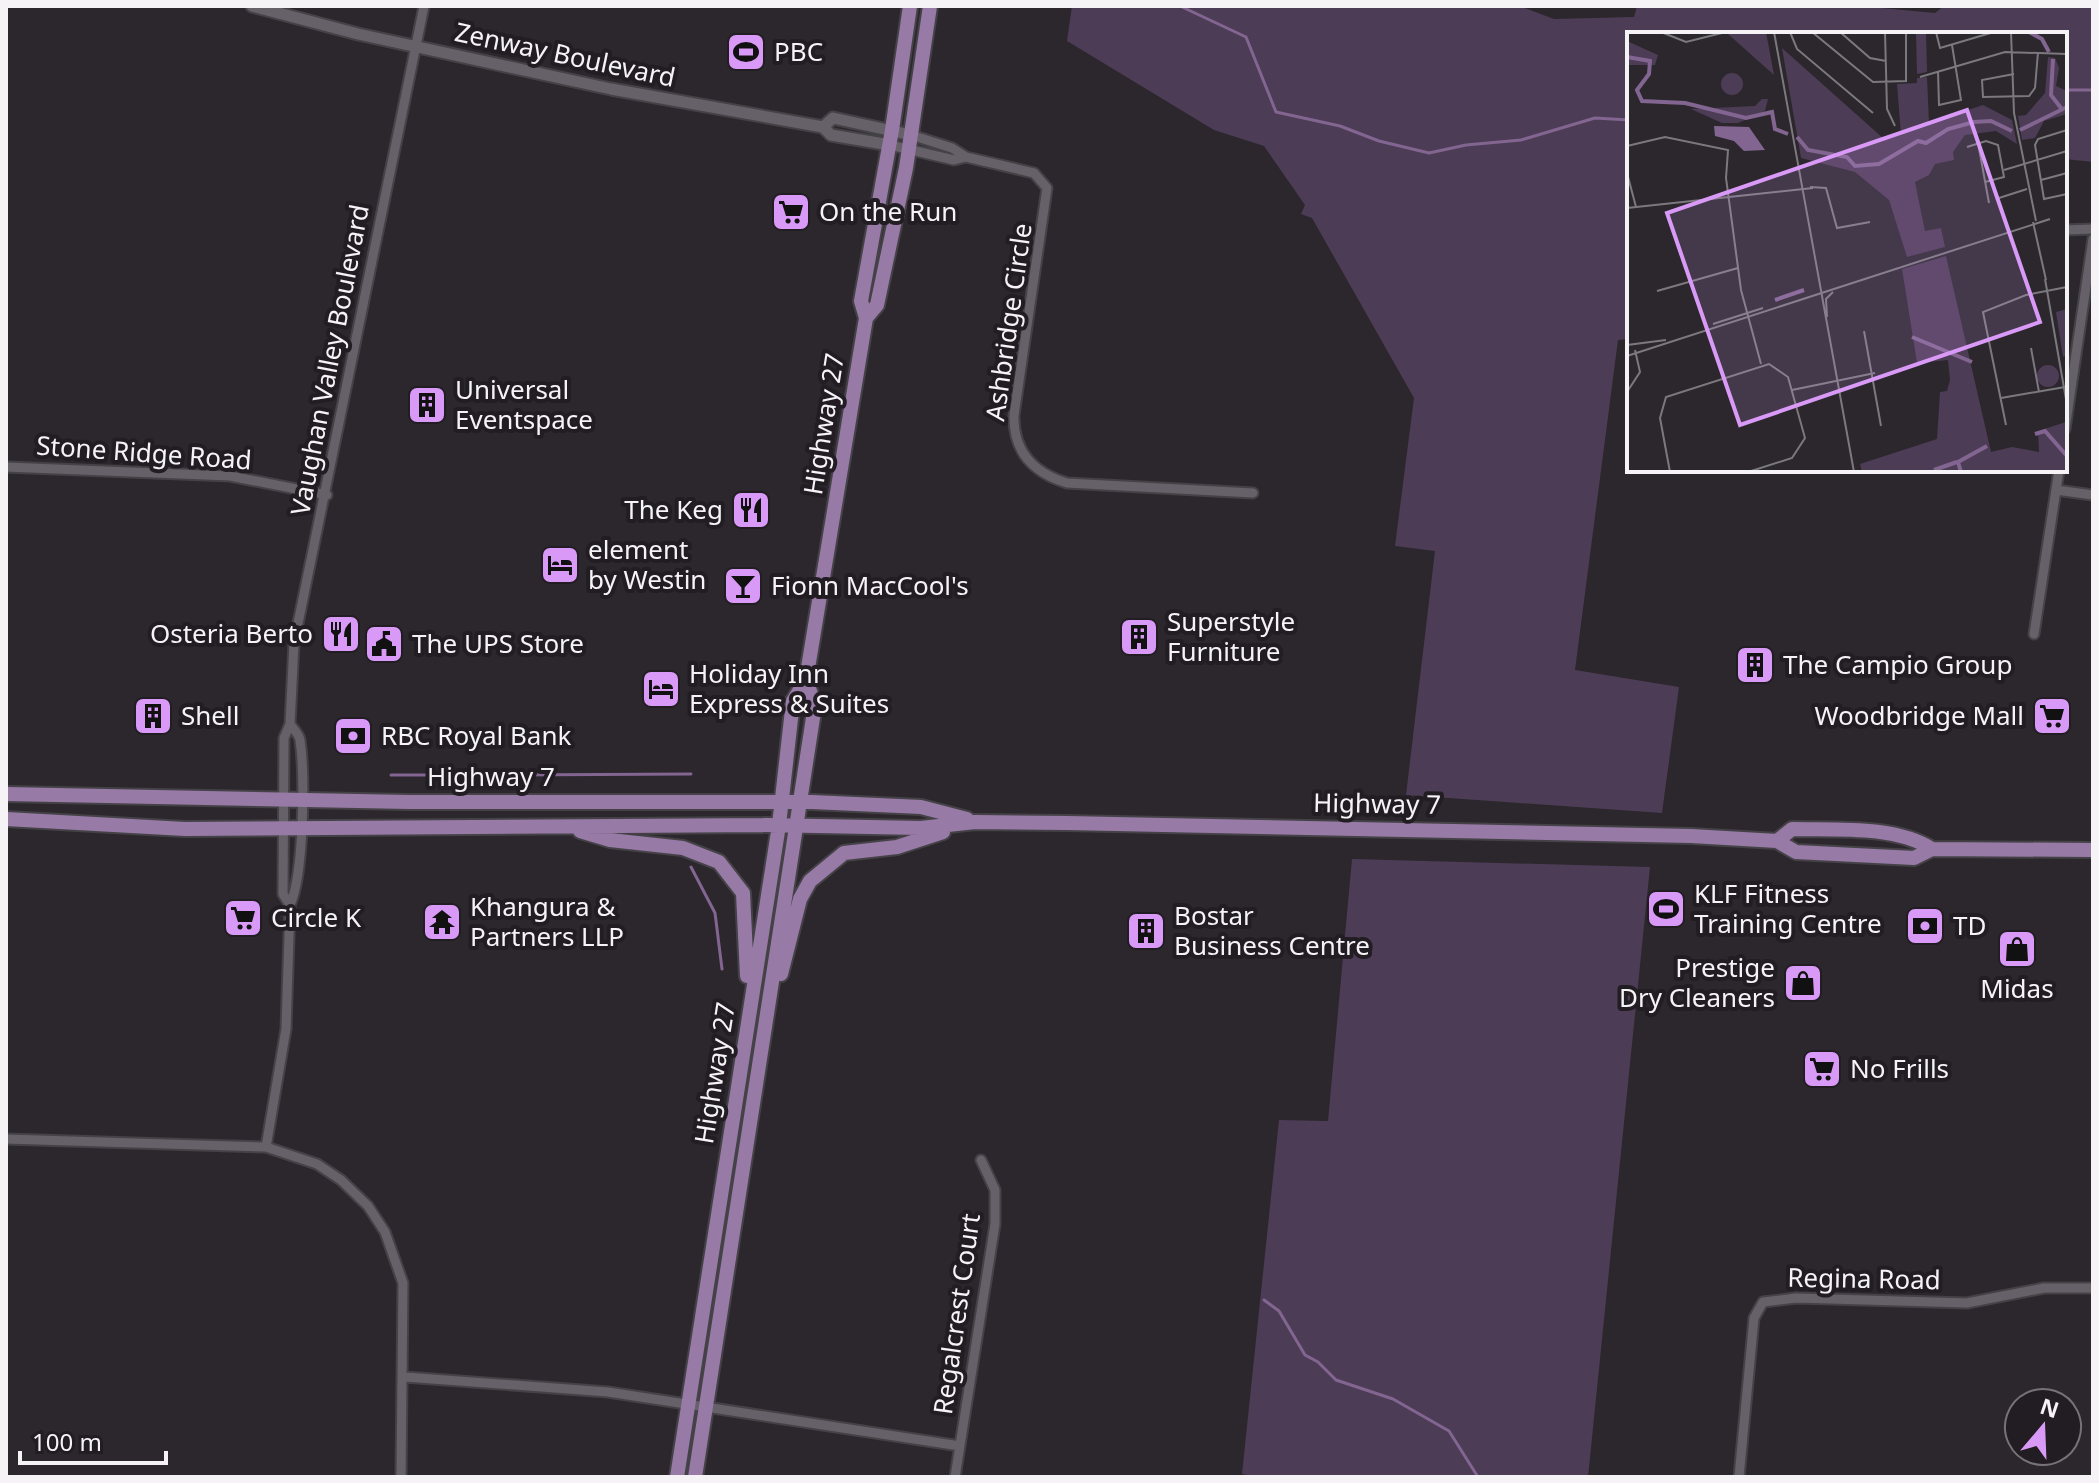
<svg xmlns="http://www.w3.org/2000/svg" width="2099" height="1483" viewBox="0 0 2099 1483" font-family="'Noto Sans',sans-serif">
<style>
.green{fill:#4d3c55}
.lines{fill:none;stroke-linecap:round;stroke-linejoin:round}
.stream{stroke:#826590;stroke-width:3}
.minor-casing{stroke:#454247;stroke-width:13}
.tertiary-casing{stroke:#454247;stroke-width:15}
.primary-casing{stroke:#454247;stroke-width:18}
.minor{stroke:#666168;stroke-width:9}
.tertiary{stroke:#666168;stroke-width:11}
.primary{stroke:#987aa7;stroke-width:14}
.labels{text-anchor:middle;stroke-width:8;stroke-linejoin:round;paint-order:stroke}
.poi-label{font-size:26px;fill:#f6f3f7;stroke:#211d23;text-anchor:start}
.street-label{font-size:26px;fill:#f6f3f7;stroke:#211d23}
.inset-river{fill:none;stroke:#826590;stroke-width:4}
.inset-road{fill:none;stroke:#7c797e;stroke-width:2}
.view{fill:#d99af7;fill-opacity:0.15;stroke:#d99af7;stroke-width:4}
.inset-edge{fill:none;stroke:#f6f3f7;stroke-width:4}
</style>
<rect width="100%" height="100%" fill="#2b272d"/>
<path class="green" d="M1072,6H1519L1554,19L1634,17L1637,6H1860L1935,13L1944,6H2093V162L2065,159V34H1629V339L1618,340L1575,670L1679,687L1662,813L1406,795L1435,551L1395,546L1414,398L1312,218L1301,214L1305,205L1264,146L1214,130L1067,41Z
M1352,859L1650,867L1588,1477H1255L1242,1474L1279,1120L1328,1121Z"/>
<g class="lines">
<path class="stream" d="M1180,6L1246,37L1276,112L1340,126L1379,141L1429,153L1466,145L1521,140L1595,118L1629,120
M2065,90H2093
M391,775H464
M490,775L691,774
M691,867L715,913L722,969
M1264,1300L1279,1311L1305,1355L1318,1362L1336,1380L1393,1399L1449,1431L1478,1477"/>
<defs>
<path id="minor" d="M911,135L952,148L966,157L1034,173L1047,188L1014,415C1013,452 1034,473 1067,483L1253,493
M890,145L954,160L966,157
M2065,230L2093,229
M2065,429L2093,239
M6,467L230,476L327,495
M2056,490L2093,495
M2034,634L2059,470
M290,905L283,894L284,738L290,724L294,643L424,6
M6,1139L266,1147L317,1164L341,1180L368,1206L385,1232L403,1283L401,1477
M266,1147L286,1029L290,905C304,874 305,775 300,740C299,734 294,730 290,724
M405,1377L608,1392L960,1446
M955,1477L995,1224V1190L981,1160
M1739,1477L1754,1318L1763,1302L1796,1298L1967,1303L2044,1288H2093"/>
<path id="tertiary" d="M252,6L358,34L611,89L823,127L831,135L890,145
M823,127L833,118L911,135"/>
<path id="primary" d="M866,318L877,305L906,168L930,6
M6,794L409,802H812L921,807L967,819
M6,819L185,829L766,825L921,828L975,822L1067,823L1691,836L1777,841L1796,852L1914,858L1932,849L2093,850
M580,831L610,840L683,848L719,862L743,893L747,976
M1777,841L1792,829C1835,830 1895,825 1932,849
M781,974L800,899L810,881L844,853L897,847L943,832
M677,1477L779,825L793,701L806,680L866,318L861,301L892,130L910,6
M695,1477L815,705L806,680"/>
</defs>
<use href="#minor" class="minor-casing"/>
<use href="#tertiary" class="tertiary-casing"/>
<use href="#primary" class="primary-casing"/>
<use href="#minor" class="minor"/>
<use href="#tertiary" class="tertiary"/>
<use href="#primary" class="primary"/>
</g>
<defs>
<symbol id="stadium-square" viewBox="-11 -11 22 22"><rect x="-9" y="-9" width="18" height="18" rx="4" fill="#d99af7" stroke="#211d23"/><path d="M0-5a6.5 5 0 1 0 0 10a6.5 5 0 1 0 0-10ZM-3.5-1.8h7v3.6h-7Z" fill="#111"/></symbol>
<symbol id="supermarket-square" viewBox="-11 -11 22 22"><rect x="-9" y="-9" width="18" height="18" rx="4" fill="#d99af7" stroke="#211d23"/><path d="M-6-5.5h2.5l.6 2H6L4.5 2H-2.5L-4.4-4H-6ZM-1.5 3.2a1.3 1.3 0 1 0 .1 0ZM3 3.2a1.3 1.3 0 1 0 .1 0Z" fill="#111"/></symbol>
<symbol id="building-square" viewBox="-11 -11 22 22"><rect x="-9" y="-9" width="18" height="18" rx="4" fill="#d99af7" stroke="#211d23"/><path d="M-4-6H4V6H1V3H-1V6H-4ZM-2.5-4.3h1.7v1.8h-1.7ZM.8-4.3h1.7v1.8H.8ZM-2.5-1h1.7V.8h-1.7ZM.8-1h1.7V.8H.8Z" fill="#111"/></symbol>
<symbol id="restaurant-square" viewBox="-11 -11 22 22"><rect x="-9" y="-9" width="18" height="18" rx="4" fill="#d99af7" stroke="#211d23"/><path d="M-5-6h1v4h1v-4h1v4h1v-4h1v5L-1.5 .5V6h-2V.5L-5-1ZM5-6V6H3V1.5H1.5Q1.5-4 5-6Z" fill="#111"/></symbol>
<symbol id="hotel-square" viewBox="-11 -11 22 22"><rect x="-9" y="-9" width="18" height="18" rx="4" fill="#d99af7" stroke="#211d23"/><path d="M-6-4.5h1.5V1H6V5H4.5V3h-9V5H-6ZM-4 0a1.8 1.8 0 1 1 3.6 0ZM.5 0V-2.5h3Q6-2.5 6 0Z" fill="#111"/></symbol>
<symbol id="bar-square" viewBox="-11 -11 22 22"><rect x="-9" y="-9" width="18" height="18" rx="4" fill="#d99af7" stroke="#211d23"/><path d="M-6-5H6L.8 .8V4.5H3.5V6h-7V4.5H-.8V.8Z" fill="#111"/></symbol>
<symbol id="civic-square" viewBox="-11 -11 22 22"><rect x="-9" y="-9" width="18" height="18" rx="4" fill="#d99af7" stroke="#211d23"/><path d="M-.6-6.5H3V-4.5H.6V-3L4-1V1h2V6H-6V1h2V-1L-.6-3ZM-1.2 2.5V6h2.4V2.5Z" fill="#111"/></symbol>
<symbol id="bank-square" viewBox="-11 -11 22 22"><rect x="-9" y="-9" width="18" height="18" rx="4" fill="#d99af7" stroke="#211d23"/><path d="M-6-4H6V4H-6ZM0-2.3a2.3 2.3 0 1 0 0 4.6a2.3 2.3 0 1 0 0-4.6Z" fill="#111"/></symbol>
<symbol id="temple-square" viewBox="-11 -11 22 22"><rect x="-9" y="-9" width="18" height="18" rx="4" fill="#d99af7" stroke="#211d23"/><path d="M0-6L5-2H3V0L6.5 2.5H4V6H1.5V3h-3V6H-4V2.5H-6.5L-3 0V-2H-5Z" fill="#111"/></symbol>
<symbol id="shop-square" viewBox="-11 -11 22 22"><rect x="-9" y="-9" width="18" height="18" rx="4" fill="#d99af7" stroke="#211d23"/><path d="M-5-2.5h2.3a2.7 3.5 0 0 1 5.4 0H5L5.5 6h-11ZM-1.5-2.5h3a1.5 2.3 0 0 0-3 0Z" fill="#111"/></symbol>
</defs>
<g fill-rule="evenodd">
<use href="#stadium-square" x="724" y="30" width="44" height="44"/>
<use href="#supermarket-square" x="769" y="190" width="44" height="44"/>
<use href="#building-square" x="405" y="383" width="44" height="44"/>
<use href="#restaurant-square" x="729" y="488" width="44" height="44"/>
<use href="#hotel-square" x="538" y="543" width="44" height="44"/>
<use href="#bar-square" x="721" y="564" width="44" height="44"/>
<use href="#restaurant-square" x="319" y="612" width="44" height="44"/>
<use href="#building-square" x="1117" y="615" width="44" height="44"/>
<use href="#civic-square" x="362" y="622" width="44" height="44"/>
<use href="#building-square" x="1733" y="643" width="44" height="44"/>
<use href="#hotel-square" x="639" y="667" width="44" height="44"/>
<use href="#building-square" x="131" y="694" width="44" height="44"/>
<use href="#supermarket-square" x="2030" y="694" width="44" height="44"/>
<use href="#bank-square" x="331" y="714" width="44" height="44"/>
<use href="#stadium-square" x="1644" y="887" width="44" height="44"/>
<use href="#supermarket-square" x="221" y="896" width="44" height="44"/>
<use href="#temple-square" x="420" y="900" width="44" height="44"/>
<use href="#bank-square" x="1903" y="904" width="44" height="44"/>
<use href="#building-square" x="1124" y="909" width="44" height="44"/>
<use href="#shop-square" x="1995" y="927" width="44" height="44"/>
<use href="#shop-square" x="1781" y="961" width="44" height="44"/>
<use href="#supermarket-square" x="1800" y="1047" width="44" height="44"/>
</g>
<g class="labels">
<g class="poi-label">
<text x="774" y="61">PBC</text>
<text x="819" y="221">On the Run</text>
<text x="455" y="399">Universal<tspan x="455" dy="30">Eventspace</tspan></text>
<text x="723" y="519" text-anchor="end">The Keg</text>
<text x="588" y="559">element<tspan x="588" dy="30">by Westin</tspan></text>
<text x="771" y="595">Fionn MacCool's</text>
<text x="1167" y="631">Superstyle<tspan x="1167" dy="30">Furniture</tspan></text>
<text x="313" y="643" text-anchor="end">Osteria Berto</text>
<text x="412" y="653">The UPS Store</text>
<text x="1783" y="674">The Campio Group</text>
<text x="689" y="683">Holiday Inn<tspan x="689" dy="30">Express &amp; Suites</tspan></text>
<text x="181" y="725">Shell</text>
<text x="2024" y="725" text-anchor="end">Woodbridge Mall</text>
<text x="381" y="745">RBC Royal Bank</text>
<text x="1694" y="903">KLF Fitness<tspan x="1694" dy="30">Training Centre</tspan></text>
<text x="470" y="916">Khangura &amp;<tspan x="470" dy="30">Partners LLP</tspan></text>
<text x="1174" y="925">Bostar<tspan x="1174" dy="30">Business Centre</tspan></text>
<text x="271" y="927">Circle K</text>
<text x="1953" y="935">TD</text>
<text x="1775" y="977" text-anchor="end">Prestige<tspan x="1775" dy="30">Dry Cleaners</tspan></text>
<text x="2017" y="998" text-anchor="middle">Midas</text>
<text x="1850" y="1078">No Frills</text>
</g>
<g class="street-label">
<text transform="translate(565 55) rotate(12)" y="9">Zenway Boulevard</text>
<text transform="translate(1009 322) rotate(-82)" y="9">Ashbridge Circle</text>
<text transform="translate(330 360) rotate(-79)" y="9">Vaughan Valley Boulevard</text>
<text transform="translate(824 424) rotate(-81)" y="9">Highway 27</text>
<text transform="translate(144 453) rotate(4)" y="9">Stone Ridge Road</text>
<text x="491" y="786">Highway 7</text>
<text transform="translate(1377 804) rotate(1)" y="9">Highway 7</text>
<text transform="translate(715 1073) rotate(-81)" y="9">Highway 27</text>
<text transform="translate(1864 1279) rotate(1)" y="9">Regina Road</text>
<text transform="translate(957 1314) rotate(-82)" y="9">Regalcrest Court</text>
</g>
</g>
<g transform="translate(1627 32)">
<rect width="440" height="440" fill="#2b272d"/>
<path d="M139,0L147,43L101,2ZM289,0H299L300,40L290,42ZM0,9L31,23L28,33H0ZM155,16L257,107L274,103L270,52L290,51V46L300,45L302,91L356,73L385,88L390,112L369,99L338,103L326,120L327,128L308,132L302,143L288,150L298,199L314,196L318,215L280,225L262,168L228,140L174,126ZM421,25L428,26L432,36L429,54L440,59V82L417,89L408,106L395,108L391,84L399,83L418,61ZM94 52a11 11 0 1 1 22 0a11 11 0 1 1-22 0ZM135,67H141L138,79L111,91H95L64,77L128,74ZM319,224L364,420L385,415L412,420L411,399L439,390L440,440H235L233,432L310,407L313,360L320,359L323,348L321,328L290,331L275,237ZM440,277V323L436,325L429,280ZM410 344a11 11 0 1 1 22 0a11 11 0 1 1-22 0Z" fill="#4d3c55"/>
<path d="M87,94L122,95L138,118L117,119L107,109L88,104Z" fill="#826590"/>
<path class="inset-river" d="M402,0L415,7L422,20M0,25L23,29L22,42L10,58L15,69L58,71L119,86L145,80L148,97L161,102M426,27L424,63L434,76M393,98L440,75M170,105L181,118L220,125L228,134L252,132L291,109L299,111L321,97L347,90L364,89L385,99M148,268L177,258M285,305L345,330M408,402L418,399L440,424M307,438L330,430M334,440L331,430L360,414"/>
<path class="inset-road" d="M34,0L59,10L99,0M147,0L227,440M163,0L170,17L246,81M185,0L246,50L279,49V0M213,0L243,26L259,29M258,0L260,77L268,94M309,0L313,16L367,0M384,0L387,81L409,189M311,39L312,73L334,68L325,13M387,42L355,48L356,65L402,64L408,56L411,20M293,45L378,20L440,22M440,98L411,107L408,113L417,167L440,162M351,111L362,171M0,114L38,105L101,118L99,146L114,258L134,332M340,115L359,109L371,113L377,145L358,150M377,138L440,119M0,141L9,175M414,148L440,141M183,155L199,156L210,196L243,190M372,166L400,157M0,176L186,156M406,190L419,248M418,247L440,373M30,259L111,236M200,285L199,267L206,260M86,292L136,276M237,299L254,394M0,313L39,308M404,316L412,360M0,324L423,187M165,358L248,341M0,360L13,340L8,318M374,366L438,355M379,393L356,280L399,263L440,255M43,440L33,386L39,365L142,332L161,345L178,406L165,426L121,440"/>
<path class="view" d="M340,78L413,290L113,393L40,181Z"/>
<rect width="440" height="440" class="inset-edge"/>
</g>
<rect width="2099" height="1483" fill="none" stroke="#f6f3f7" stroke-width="16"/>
<g transform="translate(2043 1427) rotate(19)"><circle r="38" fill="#211d23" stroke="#767378" stroke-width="2"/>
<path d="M0-6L14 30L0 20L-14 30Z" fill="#d99af7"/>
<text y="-12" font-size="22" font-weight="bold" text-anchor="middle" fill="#f6f3f7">N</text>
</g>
<path d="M20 1451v12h146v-12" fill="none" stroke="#f6f3f7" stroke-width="4"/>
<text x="32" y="1451" font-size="24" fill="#f6f3f7" stroke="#211d23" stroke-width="6" paint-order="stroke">100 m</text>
</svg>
